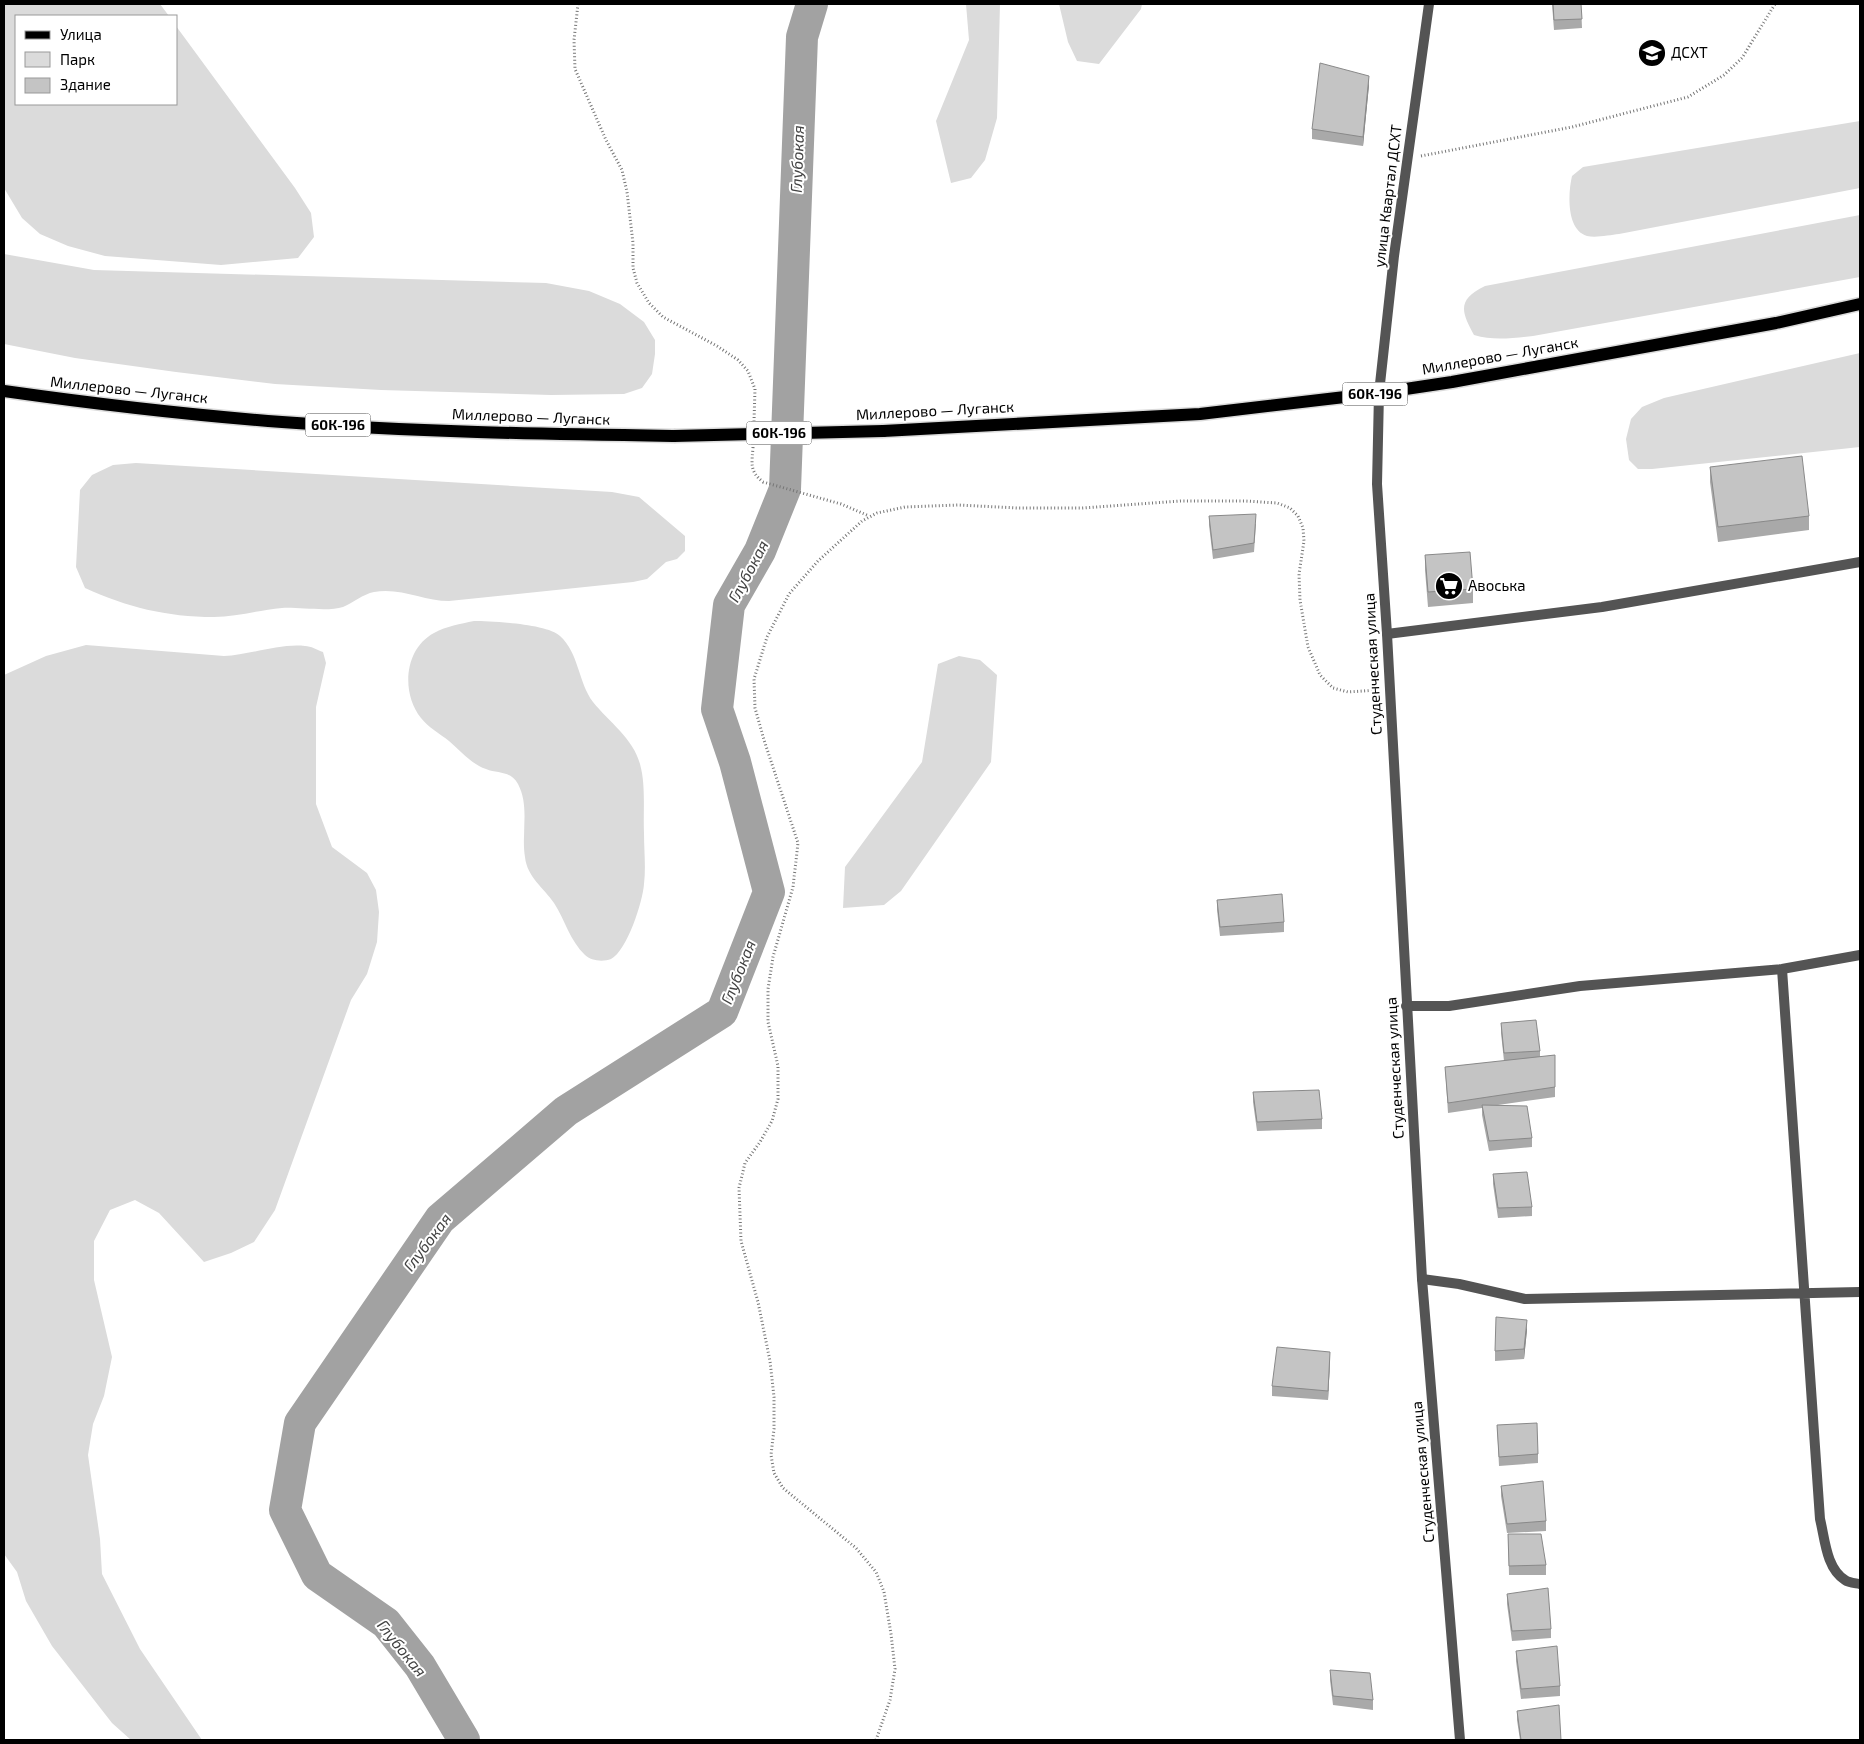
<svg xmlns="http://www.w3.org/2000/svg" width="1864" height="1744" viewBox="0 0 1864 1744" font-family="'Exo 2',sans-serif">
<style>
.green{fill:#dbdbdb}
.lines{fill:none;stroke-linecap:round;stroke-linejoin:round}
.river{stroke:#a2a2a2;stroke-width:32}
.primary-casing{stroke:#dbdbdb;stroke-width:15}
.path{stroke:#767676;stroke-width:3;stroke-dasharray:1 2.5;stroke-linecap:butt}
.minor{stroke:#545454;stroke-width:10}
.tertiary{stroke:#545454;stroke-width:10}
.primary{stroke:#000;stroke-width:12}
.primary-bridge-casing{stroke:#dbdbdb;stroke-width:15;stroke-linecap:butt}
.primary-bridge{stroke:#000;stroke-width:12}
.wall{fill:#a9a9a9}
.shaded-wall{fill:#898989}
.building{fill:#c4c4c4;stroke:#898989}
.labels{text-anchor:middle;stroke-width:4;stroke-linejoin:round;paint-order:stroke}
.shield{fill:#fff;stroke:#4c4c4c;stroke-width:1}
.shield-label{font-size:14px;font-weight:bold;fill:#000}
.poi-label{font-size:15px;fill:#000;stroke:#fff;text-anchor:start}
.street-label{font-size:15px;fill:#000;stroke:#fff}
.water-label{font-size:16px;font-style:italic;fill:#434343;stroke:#fff}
</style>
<rect width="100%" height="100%" fill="#fff"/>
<path class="green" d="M4,4H160L169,16H16V104H176V26L295,188L311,213L314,237L298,258L221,265L105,256L68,246L40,234L22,218L4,188Z
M966,4H1000L997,118L985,160L971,178L951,183L936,121L969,40Z
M1059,4H1142L1141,9L1099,64L1077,61L1068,42Z
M1860,121V188L1619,234C1610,235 1596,238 1587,236C1566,230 1568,193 1572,176L1583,167Z
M1860,215V277L1533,336C1512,338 1494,341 1474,335C1461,311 1457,300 1485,286Z
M4,254L94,270L546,283L589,291L620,304L644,322L655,340V354L652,374L642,388L624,394L551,395L381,390L275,384L176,372L75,358L4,344Z
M1860,353V447L1652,469H1638L1629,460L1626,439L1631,419L1642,407L1664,398Z
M136,463L612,492L639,497L685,536V551L677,559L666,562L647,579L633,582L449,601C424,601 400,587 374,592C363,594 353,603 343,607C328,612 299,607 282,608C259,610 236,617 214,617C166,617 127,607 85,588L76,567L80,490L92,475L113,465Z
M474,621C492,621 548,624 560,636C579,653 578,682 593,702C609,722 633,738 640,764C646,786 643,810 644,833C644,850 646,867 644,884C643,901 627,951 611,959C603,962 591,961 585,955C570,941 565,920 554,903C544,888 527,877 525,857C521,833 530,807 518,784C510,770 498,774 486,769C471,764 461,751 449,741C440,734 428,727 421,718C401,693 404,649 434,633C447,626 460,624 474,621Z
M86,645L224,656C249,655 281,643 305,646C311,646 317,650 323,652L326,663L316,707V804L332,847L367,873L376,890L379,912L377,942L367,974L351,1000L275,1210L254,1242L231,1253L204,1262L159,1213L135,1200L110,1210L94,1241V1280L112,1357L104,1396L93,1424L88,1455L100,1539L102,1574L140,1649L202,1740H131L112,1723L52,1646L26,1601L17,1572L4,1554V675L46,656Z
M959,656L980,660L997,675L991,762L901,891L884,905L843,908L845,867L922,762L938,664Z"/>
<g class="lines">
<path class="river" d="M464,1740L420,1666L386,1623L317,1575L285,1510L300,1423L440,1219L566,1111L722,1012L769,892L735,762L717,709L729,605L760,551L785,489L802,37L812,4"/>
<defs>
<path id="primary" d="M4,391C96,404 189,415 282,422C412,432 544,434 674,436
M883,431L1200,414L1379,393L1452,382L1776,323L1860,304"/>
</defs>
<use href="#primary" class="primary-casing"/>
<path class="path" d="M578,4L574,40L575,69L606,140L622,170L627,192L633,243V268L637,283L649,303L663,317L717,346L738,360L748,371L755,389L754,421
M1421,156L1572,127L1688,97L1724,75L1742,58L1775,4
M753,447C752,463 749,471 763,482L841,504L869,516
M876,1740L890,1700L895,1669L891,1634L884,1592L876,1572L856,1548L783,1488L774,1473L771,1455L774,1429V1397L770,1361L758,1302L741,1241L739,1188L745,1163L760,1142L772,1121L778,1099V1066L768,1022V989L773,957L793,887L798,843L764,740L755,708L754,679L767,637L789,594L818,561L862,521L877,513L905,507L958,505L1018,508H1082L1181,501H1245L1277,503L1290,508L1298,516L1303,528L1304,541L1299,574L1300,600L1308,647L1320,675L1333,688L1348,692L1378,690"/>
<path class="minor" d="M1387,634L1602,607L1860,562
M1782,969L1820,1519C1825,1539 1826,1568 1845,1580C1849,1583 1855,1583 1860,1584
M1406,1006H1449L1580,986L1782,969L1860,955
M1422,1279L1459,1284L1525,1299L1860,1292"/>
<path class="tertiary" d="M1429,4L1394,256L1379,393L1377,484L1387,634L1422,1279L1460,1740"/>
<use href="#primary" class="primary"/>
<defs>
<path id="primary-bridge" d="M674,436L883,431"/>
</defs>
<use href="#primary-bridge" class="primary-bridge-casing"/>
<use href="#primary-bridge" class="primary-bridge"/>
</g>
<path class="wall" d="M1552,4H1581L1582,28L1554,30Z
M1369,85L1363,146L1312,139V129Z
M1710,467L1809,516V530L1718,542L1710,482Z
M1209,516L1256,524L1254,552L1213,559L1209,525Z
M1425,555L1473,589V603L1428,607L1425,570Z
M1217,900L1284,922V932L1220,936L1217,910Z
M1501,1023L1540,1051V1057L1555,1055V1097L1498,1105L1532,1138V1147L1489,1151L1482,1115V1108L1448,1113L1445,1067L1504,1061L1501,1033Z
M1253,1092L1322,1119V1129L1257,1131L1253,1102Z
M1493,1174L1532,1207V1216L1498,1218L1493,1184Z
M1527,1330L1524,1359L1495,1361V1351Z
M1330,1361L1328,1400L1272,1396V1386Z
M1497,1425L1538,1454V1463L1499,1466Z
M1501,1486L1546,1521V1531L1507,1533L1501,1496Z
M1508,1534L1546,1565V1575H1509Z
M1507,1594L1551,1629V1638L1512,1641L1507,1604Z
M1516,1651L1560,1686V1696L1521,1699L1516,1661Z
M1330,1670L1373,1700V1710L1333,1705L1330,1680Z
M1517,1711L1561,1740H1520L1517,1720Z"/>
<path class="shaded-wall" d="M1369,76V85L1363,146V137Z
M1527,1320V1330L1524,1359V1349Z
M1330,1352V1361L1328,1400V1391Z"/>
<path class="building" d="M1553,4H1581L1582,19L1554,20Z
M1320,63L1369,76L1363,137L1312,129Z
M1802,456L1809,516L1718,527L1710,467Z
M1256,514L1254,543L1213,550L1209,516Z
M1470,552L1473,589L1428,592L1425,555Z
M1282,894L1284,922L1220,927L1217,900Z
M1536,1020L1540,1051L1504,1053L1501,1023Z
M1555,1055V1087L1448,1103L1445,1067Z
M1319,1090L1322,1119L1257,1122L1253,1092Z
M1482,1105L1527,1106L1532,1138L1489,1141Z
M1527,1172L1532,1207L1498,1208L1493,1174Z
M1496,1317L1527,1320L1524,1349L1495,1351Z
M1277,1347L1330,1352L1328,1391L1272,1386Z
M1537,1423L1538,1454L1499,1457L1497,1425Z
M1543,1481L1546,1521L1507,1524L1501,1486Z
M1508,1534H1541L1546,1565L1509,1566Z
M1548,1588L1551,1629L1512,1631L1507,1594Z
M1557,1646L1560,1686L1521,1689L1516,1651Z
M1330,1670L1370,1673L1373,1700L1333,1696Z
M1559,1705L1561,1740H1521L1517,1711Z"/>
<defs>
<symbol id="university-disc" viewBox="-11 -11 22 22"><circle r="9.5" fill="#000" stroke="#fff"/><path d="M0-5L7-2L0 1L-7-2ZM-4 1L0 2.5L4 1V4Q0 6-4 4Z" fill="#fff"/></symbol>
<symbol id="supermarket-disc" viewBox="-11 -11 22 22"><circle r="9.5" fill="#000" stroke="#fff"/><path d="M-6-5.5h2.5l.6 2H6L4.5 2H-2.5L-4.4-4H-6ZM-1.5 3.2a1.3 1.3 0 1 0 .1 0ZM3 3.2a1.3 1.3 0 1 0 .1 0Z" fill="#fff"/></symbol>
</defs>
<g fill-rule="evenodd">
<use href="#university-disc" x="1636" y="37" width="32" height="32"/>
<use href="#supermarket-disc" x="1433" y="570" width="32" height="32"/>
</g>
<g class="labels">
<g class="shield">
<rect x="1342.5" y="382.5" width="65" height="23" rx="4"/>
<rect x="305.5" y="413.5" width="65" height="23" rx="4"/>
<rect x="746.5" y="421.5" width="65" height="23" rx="4"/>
</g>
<g class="shield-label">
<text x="1375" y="399">60К-196</text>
<text x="338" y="430">60К-196</text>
<text x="779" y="438">60К-196</text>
</g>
<g class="poi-label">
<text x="1671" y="58">ДСХТ</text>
<text x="1468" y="591">Авоська</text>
</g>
<g class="street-label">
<text transform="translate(1388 196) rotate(-83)" y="5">улица Квартал ДСХТ</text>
<text transform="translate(1500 356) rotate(-10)" y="5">Миллерово — Луганск</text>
<text transform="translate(129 390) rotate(6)" y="5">Миллерово — Луганск</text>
<text transform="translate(935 411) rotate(-3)" y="5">Миллерово — Луганск</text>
<text transform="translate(531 417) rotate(2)" y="5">Миллерово — Луганск</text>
<text transform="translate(1373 664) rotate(-93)" y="5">Студенческая улица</text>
<text transform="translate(1395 1068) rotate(-93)" y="5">Студенческая улица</text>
<text transform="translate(1423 1472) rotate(-95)" y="5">Студенческая улица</text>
</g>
<g class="water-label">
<text transform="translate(797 159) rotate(-88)" y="6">Глубокая</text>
<text transform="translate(748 571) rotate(-62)" y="6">Глубокая</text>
<text transform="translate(738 972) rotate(-68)" y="6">Глубокая</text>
<text transform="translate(427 1242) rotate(-53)" y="6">Глубокая</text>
<text transform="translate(402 1648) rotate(51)" y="6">Глубокая</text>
</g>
</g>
<rect width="1864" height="1744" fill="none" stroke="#000000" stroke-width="10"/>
<rect x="15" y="15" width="162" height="90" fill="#ffffff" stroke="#999999"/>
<rect x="25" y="31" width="25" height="8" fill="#000000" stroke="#999999"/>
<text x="60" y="40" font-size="15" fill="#000000">Улица</text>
<rect x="25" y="52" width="25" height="15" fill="#dbdbdb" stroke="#999999"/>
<text x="60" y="65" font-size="15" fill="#000000">Парк</text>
<rect x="25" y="78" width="25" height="15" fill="#c4c4c4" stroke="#999999"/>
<text x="60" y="90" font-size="15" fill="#000000">Здание</text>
</svg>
